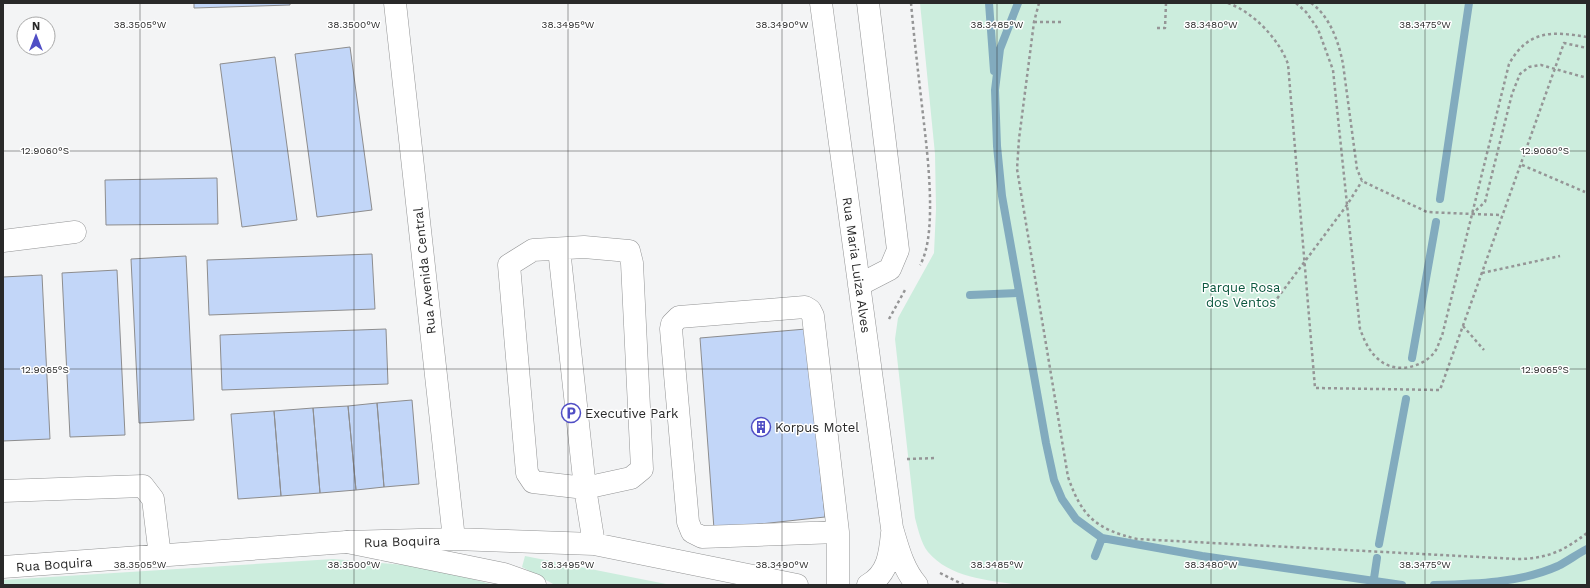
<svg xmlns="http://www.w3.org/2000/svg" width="1590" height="588" viewBox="0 0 1590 588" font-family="'Work Sans',sans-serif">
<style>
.green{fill:#cceddd}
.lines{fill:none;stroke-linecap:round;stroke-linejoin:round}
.stream{stroke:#82abbe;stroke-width:8}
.building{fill:#c2d6f8;stroke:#8d8d8e}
.minor-casing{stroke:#939495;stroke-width:23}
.highway-casing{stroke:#939495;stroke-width:23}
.path{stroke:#959596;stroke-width:2.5;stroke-dasharray:3 3;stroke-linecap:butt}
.minor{stroke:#fff;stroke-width:22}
.highway{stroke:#fff;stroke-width:22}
.ticks{fill:none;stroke:#292929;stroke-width:1;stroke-opacity:0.45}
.labels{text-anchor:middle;stroke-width:3;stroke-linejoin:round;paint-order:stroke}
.street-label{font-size:13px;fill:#292929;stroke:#fff}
.park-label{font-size:13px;fill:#0b573e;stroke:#fff}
.poi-label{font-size:13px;fill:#292929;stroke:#fff;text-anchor:start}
.ticks-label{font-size:10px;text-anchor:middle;fill:#292929;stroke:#fff;stroke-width:3;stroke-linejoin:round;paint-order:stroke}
</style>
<rect width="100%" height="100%" fill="#f3f4f5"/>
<path class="green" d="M920,3H1587V585H1019C988,580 950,578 928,552C921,543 918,529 915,518L895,339L898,318L934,253L936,209L935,154Z
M525,556L671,585H555L522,567Z
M333,559L429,567L494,585H3V580Z"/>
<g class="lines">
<path class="stream" d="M989,3L994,71
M1018,3L1000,49L995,90L997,146L1002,196L1046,443L1054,480L1062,499L1076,519L1102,538L1202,556L1402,585
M1440,199L1469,3
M970,295L1019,293
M1412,358L1436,222
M1379,544L1406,399
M1095,556L1102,538
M1373,585L1377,558
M1434,585C1475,584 1520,583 1558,566C1568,561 1577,554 1587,549"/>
</g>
<path class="building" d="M194,3H290V5L194,8Z
M350,47L372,210L317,217L295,54Z
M275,57L297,220L242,227L220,64Z
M217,178L218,224L106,225L105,180Z
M372,254L375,309L209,315L207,260Z
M186,256L194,420L139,423L131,259Z
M117,270L125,435L70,437L62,273Z
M42,275L50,439L3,441V277Z
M386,329L388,384L222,390L220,335Z
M806,329L825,517L714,529L700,338Z
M412,400L419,484L384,487L377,403Z
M377,403L384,487L356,490L348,406Z
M348,406L356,490L320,493L313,408Z
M313,408L320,493L281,496L274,411Z
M274,411L281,496L238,499L231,414Z"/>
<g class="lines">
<defs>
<path id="minor" d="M395,3L454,539
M821,3L892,528C898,548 903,569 917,585
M3,241L75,232
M584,247L629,251L632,263L642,469L631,478L585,488L533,482L527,473L509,265L533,250Z
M559,249L585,488L594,544
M859,285L890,269L898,250L868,3
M3,491L143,486L153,499L160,556
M3,567L347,542L454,539L594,544L797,585
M838,585V532L813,316L810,310L805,307L679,317L672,324L671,329L688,522L692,532L702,537L838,532
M868,585C888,574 890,554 892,533"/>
<path id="highway" d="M347,542L504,574L535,585"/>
</defs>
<use href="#minor" class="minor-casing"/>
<use href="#highway" class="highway-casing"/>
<path class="path" d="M911,3C914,37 918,71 922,106C926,143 939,233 920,265
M1039,3L1034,22L1019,139L1017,169L1068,477C1082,517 1096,529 1137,539L1517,559C1546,559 1564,551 1587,533
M1228,3C1253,12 1279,39 1288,64L1315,388L1440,390L1564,43L1587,48
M1296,3L1306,12L1318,29L1333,70L1360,329C1364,339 1368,350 1377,358C1393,374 1420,369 1434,353C1438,348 1439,341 1442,336L1509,64C1528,30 1552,31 1587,37
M1311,3C1330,16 1339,43 1343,64L1357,169L1362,181L1427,212L1472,214L1485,202L1512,94L1520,74L1529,67L1541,65L1587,78
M1034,22H1062
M1157,28H1165L1166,3
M1522,165L1585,192
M1472,214L1502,215
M1482,273L1560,256
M1270,308L1347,205L1362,181
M889,319L905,290
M1463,326L1484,350
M907,459L936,458
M940,573L964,585"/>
<use href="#minor" class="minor"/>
<use href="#highway" class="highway"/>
</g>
<path class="ticks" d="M140,3V585M354,3V585M568,3V585M782,3V585M997,3V585M1211,3V585M1425,3V585M3,151H1587M3,369H1587"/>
<defs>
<symbol id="parking-ring" viewBox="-11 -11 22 22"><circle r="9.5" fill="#fff" stroke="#504ec5" stroke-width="1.5"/><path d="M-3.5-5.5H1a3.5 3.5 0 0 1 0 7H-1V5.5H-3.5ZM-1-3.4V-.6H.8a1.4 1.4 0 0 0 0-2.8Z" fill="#504ec5"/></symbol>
<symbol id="building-ring" viewBox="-11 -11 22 22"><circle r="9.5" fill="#fff" stroke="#504ec5" stroke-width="1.5"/><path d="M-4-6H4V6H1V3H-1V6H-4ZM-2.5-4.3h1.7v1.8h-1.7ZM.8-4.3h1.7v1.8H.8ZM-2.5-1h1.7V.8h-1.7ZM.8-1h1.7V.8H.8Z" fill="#504ec5"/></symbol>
</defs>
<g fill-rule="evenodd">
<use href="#parking-ring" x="560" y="402" width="22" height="22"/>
<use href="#building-ring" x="750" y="416" width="22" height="22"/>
</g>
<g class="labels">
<g class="street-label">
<text transform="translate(857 265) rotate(82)" y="5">Rua Maria Luiza Alves</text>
<text transform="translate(424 271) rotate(-96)" y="5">Rua Avenida Central</text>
<text transform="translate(402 541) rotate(-2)" y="5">Rua Boquira</text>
<text transform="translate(54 564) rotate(-4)" y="5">Rua Boquira</text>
</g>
<g class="park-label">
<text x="1241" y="292">Parque Rosa<tspan x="1241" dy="15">dos Ventos</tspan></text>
</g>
<g class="poi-label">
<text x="585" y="418">Executive Park</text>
<text x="775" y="432">Korpus Motel</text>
</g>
</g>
<g class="ticks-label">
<text x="140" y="28">38.3505°W</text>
<text x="354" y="28">38.3500°W</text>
<text x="568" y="28">38.3495°W</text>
<text x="782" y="28">38.3490°W</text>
<text x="997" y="28">38.3485°W</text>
<text x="1211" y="28">38.3480°W</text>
<text x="1425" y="28">38.3475°W</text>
<text x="45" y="154">12.9060°S</text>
<text x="1545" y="154">12.9060°S</text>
<text x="45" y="373">12.9065°S</text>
<text x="1545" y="373">12.9065°S</text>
<text x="140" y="568">38.3505°W</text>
<text x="354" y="568">38.3500°W</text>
<text x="568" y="568">38.3495°W</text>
<text x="782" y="568">38.3490°W</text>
<text x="997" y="568">38.3485°W</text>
<text x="1211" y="568">38.3480°W</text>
<text x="1425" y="568">38.3475°W</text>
</g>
<rect width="1590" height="588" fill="none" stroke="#292929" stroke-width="8"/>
<g transform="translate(36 36)"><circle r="19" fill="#ffffff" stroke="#a9a9a9"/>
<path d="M0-3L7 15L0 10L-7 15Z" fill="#504ec5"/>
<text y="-6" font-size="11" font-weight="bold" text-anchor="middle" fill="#292929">N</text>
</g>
</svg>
